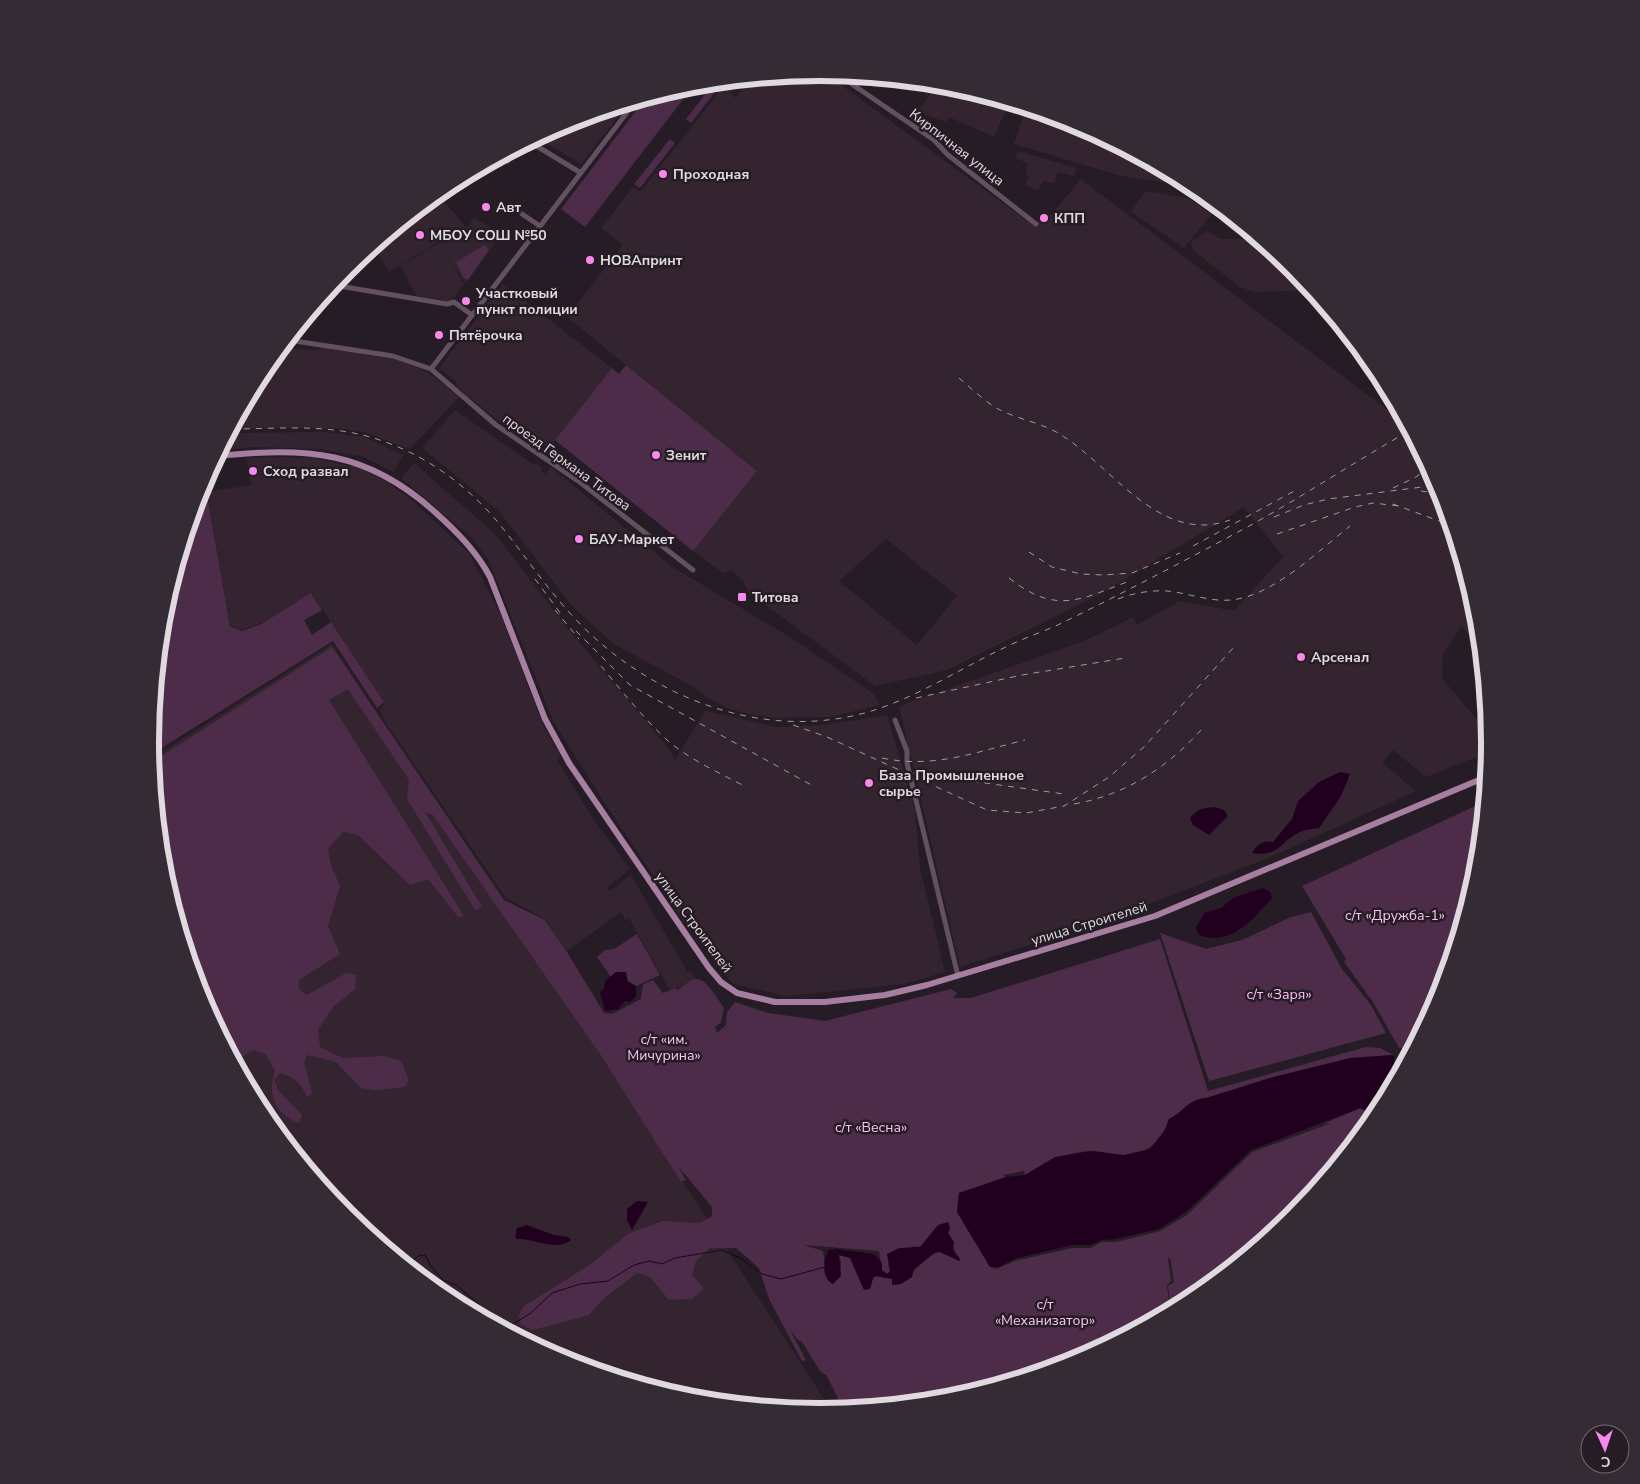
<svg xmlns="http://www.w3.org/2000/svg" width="1640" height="1484" viewBox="0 0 1640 1484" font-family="'Nunito Sans',sans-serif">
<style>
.built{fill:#332430;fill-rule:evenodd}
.green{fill:#4d2c49;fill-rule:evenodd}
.water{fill:#20001e}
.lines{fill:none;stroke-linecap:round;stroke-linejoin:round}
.stream{stroke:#20001e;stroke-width:1}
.minor{stroke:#635060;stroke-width:5}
.major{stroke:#a67e9f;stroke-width:6}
.rail{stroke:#a199a0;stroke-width:1;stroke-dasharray:6 6;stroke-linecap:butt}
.poi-dot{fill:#f888ea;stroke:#261c25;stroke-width:2}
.labels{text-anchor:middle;stroke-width:5;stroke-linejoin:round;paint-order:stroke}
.street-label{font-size:14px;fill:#e0d9df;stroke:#261c25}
.poi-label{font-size:14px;font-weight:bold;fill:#e0d9df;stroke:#261c25;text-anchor:start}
.park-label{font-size:14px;fill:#fac2f1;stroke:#261c25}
.rim{fill:none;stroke:#e0d9df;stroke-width:6}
</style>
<rect width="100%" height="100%" fill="#261c25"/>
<path class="built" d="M820,73H825L1034,226L1045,212L1050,216L1081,179L1398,418L1401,416L1439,486L1477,612L1481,653L1462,626L1443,654L1442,678L1476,719L1483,715L1487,721L1489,752L1426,777L1393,750L1382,763L1416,791L1266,859L1104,921L960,967L899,706L1084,641L1133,617L1137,625L1180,601L1234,611L1283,557L1244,507L1104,592L947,670L875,686L748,592L744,581L732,571L723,573L693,551L757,471L567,317L623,245L601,228L633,187L640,192L723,87L736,98L750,79ZM886,539L957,596L917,645L839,581Z
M929,83L951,85L1009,103L994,137L949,117L946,122L917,112L933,90Z
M628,104L581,164L537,138L564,123Z
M1026,108L1076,124L1194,187L1121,176L1014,144Z
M1018,151L1076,168L1074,176L1058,172L1054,183L1043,181L1038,191L1025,185L1029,177L1026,173L1027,163L1016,158Z
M1145,191L1188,198L1212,214L1184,248L1131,212Z
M444,201L465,226L389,272L374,246Z
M474,218L502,234L465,283L439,243L469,225Z
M1207,231L1220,239L1253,238L1252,244L1265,246L1294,269L1311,290L1255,292L1240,287L1194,251L1190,242Z
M439,243L464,284L455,297L448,301L417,296L400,266Z
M503,284L612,368L548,449L508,417L499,421L467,396L456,385L457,382L439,368Z
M281,348L316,350L323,348L397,360L426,371L459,397L410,449L363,432L335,428H232L263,370Z
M455,410L534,465L536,463L543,468L541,471L545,474L551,467L671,566L793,639L874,694L880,705L830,717L776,718L749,714L729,709L710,699L690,685L614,644L572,606L498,510L422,448Z
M323,432L365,437L403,455L394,472L361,456L319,449L253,447L220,451L230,433Z
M282,457L314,458L360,468L389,483L414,502L469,553L501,615L542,723L561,757L557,760L596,823L630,869L607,888L610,891L631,875L688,973L691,972L695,979L670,991L629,918L625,920L621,912L567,951L545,919L505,897L384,720L380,708L385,704L312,593L261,623L242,630L230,625L207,492L251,485L246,458Z
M414,463L495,534L570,631L669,749L675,760L705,711L777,727L824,725L887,715L915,810L920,868L945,972L904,984L786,996L733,984L722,972L688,919L684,922L606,805L553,721L489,561L473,539L401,478Z
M332,644L654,1137L828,1405L803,1410L689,1399L564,1360L448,1299L346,1215L263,1114L201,998L163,872L152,758Z"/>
<path class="green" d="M714,83H722L691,123L686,119Z
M694,85L585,227L561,209L645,99Z
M670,139L675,143L640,188L634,184Z
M485,245L489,250L468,280L464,278L456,262Z
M626,365L757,471L693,551L555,440L612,368L619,374Z
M202,485L206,489L230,626L242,631L261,624L311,593L322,610L304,620L312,635L331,622L384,702L377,708L333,641L152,754L151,742L163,611Z
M332,647L504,900L545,920L567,952L604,1013L612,1014L641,999L643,984L653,980L663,993L676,988L677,990C682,987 689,980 695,979C707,977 717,1000 724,1007L721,1022L715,1027L717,1033L726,1025L727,1012L735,1002L768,1013L825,1021L951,989L957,993L953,998H971L1160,939L1208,1091L1366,1047L1380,1048L1394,1055L1350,1058L1206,1098C1188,1099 1184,1112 1169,1119C1161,1141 1149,1154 1125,1155C1113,1156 1101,1150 1090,1151C1064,1153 1047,1162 1025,1175L1024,1171L1003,1175L1006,1177L959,1193L957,1212L990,1267L996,1269L1015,1261L1072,1248H1090L1102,1242H1116L1160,1231L1187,1215L1252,1152L1326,1125L1330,1123L1323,1124L1361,1108L1366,1111L1367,1115L1372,1120L1369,1119L1371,1121L1293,1216L1192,1299L1171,1310L1168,1286L1174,1282L1170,1258H1168L1171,1281L1167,1285L1170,1311L1076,1361L950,1399L930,1401L929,1396L923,1389L924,1394L885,1405L843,1409L827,1376L820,1371L802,1342L797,1339L789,1328L806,1360L802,1361L769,1299L759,1268L736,1248H710L696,1261L692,1275L704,1289L692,1299L669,1300L650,1277L637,1273L603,1299L589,1315L533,1330L521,1325L519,1315L524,1306L588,1266L628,1234L662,1221L700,1223L712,1216V1207L678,1166L686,1180L681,1182L600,1054L433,815L425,812L482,907L475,910L407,799L409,780L348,689L329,700L464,916L459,918L428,879L410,885L359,836L344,831L328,849L331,865L340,886L328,926L340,954L299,980V990L307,995L346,973L356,975L355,989L333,1007L318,1030L320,1047L343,1058L384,1056L401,1061L409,1080L405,1087L375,1090L361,1088L336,1062L307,1055L304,1062L312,1094L307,1097C301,1083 295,1078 281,1073L274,1079L278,1090L302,1115L299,1123C275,1114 267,1095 275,1071L266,1055L254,1050L235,1061L201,998L163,872L152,762ZM948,1222L950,1229L948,1233C953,1243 954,1251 959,1261L940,1252L931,1254L901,1284L892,1279L876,1276L873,1278L870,1289H864L850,1258L839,1255L841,1263L840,1276L833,1284L825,1267L823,1251L804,1245L879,1251L882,1270L887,1274L890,1271L888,1264L913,1246L920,1247L933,1232Z
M1484,802L1477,873L1438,998L1412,1047L1399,1048L1373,1002L1344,962L1346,959L1302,886Z
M1311,912L1342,969L1371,1005L1386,1033L1209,1081L1160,933L1206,949L1242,940L1291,917Z
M637,934L660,975L636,986L628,981L626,972H616L611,977L597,957L605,950L614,949Z"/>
<path class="water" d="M1340,772L1350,774L1341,796L1319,828C1313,829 1306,829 1300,832C1279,842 1280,857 1252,853C1258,844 1263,840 1273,842L1292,819L1298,801L1319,782Z
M1214,807L1224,810L1228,816L1209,835L1193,825L1190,818C1197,809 1203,808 1214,807Z
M1263,888L1270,892L1272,898C1252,920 1231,947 1199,935L1196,928L1204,913L1221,908L1233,898Z
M616,972H626L627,981L636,986V997L630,1002L625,1001L618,1009L605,1011L600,992L604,989L605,981Z
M1394,1055L1395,1079L1372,1120L1367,1115L1366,1111L1360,1108L1251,1150L1186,1212L1159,1229L1115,1239L1102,1240L1090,1245H1072L1014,1259L999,1267H990L957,1212L959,1193L1006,1177L1025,1175L1055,1157L1091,1151L1124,1155L1150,1149L1165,1130L1169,1119C1184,1112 1188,1099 1206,1098L1273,1077L1350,1058Z
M637,1201L648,1202L632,1230L627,1220V1209Z
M948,1222L950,1229L948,1233L954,1242L953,1251L959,1257L960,1261L940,1252H936L914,1269L912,1277L901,1284L892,1285V1279L876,1276L873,1278L870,1289L864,1290L850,1258L839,1255L841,1276L833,1284C821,1278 823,1260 829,1250L836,1249L874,1254L882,1263V1270L887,1274L890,1271L887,1254L899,1248L920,1247L938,1225Z
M527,1225L554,1235L568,1237L571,1240C557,1252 534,1238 517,1239L515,1237L517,1228Z"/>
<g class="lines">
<path class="stream" d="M407,1265L420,1255L426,1256L430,1265L443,1280L456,1285L481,1306L491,1319L500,1325L513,1324L531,1313L552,1293L580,1284L608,1281L634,1265L649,1261L662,1264L675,1258L722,1250L742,1259L762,1274L781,1279L825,1267"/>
<path class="minor" d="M837,74L934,140L948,155L1036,224
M530,142L581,173
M508,161L515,150
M522,214L540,226
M333,285L447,304L454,302L472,315
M288,340L393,356L431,369L496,425L581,483L693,570
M431,369L635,102
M895,720L907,751V763L958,976
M898,1404L917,1399"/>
<path class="major" d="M217,456C307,447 367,450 436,513C457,532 477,552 490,577L545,719L569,763L709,968L721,982L737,993L775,1002H825L885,995L927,985L1155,916L1486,777"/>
<path class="rail" d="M959,378C971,388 984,401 998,409C1017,419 1039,422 1058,433C1111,464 1159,546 1230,520
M232,429C265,429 300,426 334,430C398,437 455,472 496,520C521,550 542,582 568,611C645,698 772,749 886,706C929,690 967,665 1008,646C1026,637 1046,631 1064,622C1127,591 1190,558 1251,525C1305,495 1356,461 1409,431
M1393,488L1416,477L1429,467
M1421,491L1441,494
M1393,504L1450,525
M1274,517L1304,505L1328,499L1438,485
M1277,534L1355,507L1373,503L1399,506
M1193,546L1296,490
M1029,552L1052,567L1081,574L1103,575L1132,573L1180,553
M1009,578C1057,616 1081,599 1132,580
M535,579L561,614
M1118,599C1133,593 1151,590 1167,591C1188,593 1210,602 1231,600C1273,596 1317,552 1350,526
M555,610L579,639
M576,631L630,685L815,787
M601,666C622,691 643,718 667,740C690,760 720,773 746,787
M916,698L1022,675L1125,658
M793,725L827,737L987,810L1026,813L1064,806L1109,777L1145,746L1234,647
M882,758C933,769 976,752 1025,740
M913,773L1064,794
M1074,804C1125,795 1167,768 1201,730"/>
</g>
<g class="poi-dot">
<circle cx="663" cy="174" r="5"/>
<circle cx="486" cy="207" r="5"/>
<circle cx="1044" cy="218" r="5"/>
<circle cx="420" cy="235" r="5"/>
<circle cx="590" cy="260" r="5"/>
<circle cx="466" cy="301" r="5"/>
<circle cx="439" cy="335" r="5"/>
<circle cx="656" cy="455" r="5"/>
<circle cx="253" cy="471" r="5"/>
<circle cx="579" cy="539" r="5"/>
<rect x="737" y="592" width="10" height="10" rx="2.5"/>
<circle cx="1301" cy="657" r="5"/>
<circle cx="869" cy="783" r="5"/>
</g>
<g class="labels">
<g class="street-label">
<text transform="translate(957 147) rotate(38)" y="5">Кирпичная улица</text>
<text transform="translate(567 462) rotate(36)" y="5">проезд Германа Титова</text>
<text transform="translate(694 922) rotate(54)" y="5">улица Строителей</text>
<text transform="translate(1089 923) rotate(-17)" y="5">улица Строителей</text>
</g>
<g class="poi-label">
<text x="673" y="179">Проходная</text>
<text x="496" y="212">Авт</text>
<text x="1054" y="223">КПП</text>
<text x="430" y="240">МБОУ СОШ №50</text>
<text x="600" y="265">НОВАпринт</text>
<text x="476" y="298">Участковый<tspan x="476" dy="16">пункт полиции</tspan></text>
<text x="449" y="340">Пятёрочка</text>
<text x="666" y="460">Зенит</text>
<text x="263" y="476">Сход развал</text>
<text x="589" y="544">БАУ-Маркет</text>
<text x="752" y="602">Титова</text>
<text x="1311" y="662">Арсенал</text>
<text x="879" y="780">База Промышленное<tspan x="879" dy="16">сырье</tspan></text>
</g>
<g class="park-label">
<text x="1395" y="920">с/т «Дружба-1»</text>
<text x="1279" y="999">с/т «Заря»</text>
<text x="664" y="1044">с/т «им.<tspan x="664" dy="16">Мичурина»</tspan></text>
<text x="871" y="1132">с/т «Весна»</text>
<text x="1045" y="1309">с/т<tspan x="1045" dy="16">«Механизатор»</tspan></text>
</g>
</g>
<path d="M0 0H1640V1484H0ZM159 742a661 661 0 1 1 1322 0a661 661 0 1 1-1322 0Z" fill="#352b34" fill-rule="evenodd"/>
<path class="rim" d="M159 742a661 661 0 1 1 1322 0a661 661 0 1 1-1322 0Z"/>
<g transform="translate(1605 1449) rotate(177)"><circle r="24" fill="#261c25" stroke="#70686f"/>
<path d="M0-4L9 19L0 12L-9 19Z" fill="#f888ea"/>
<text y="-8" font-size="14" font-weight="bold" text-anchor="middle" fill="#e0d9df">С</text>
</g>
</svg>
